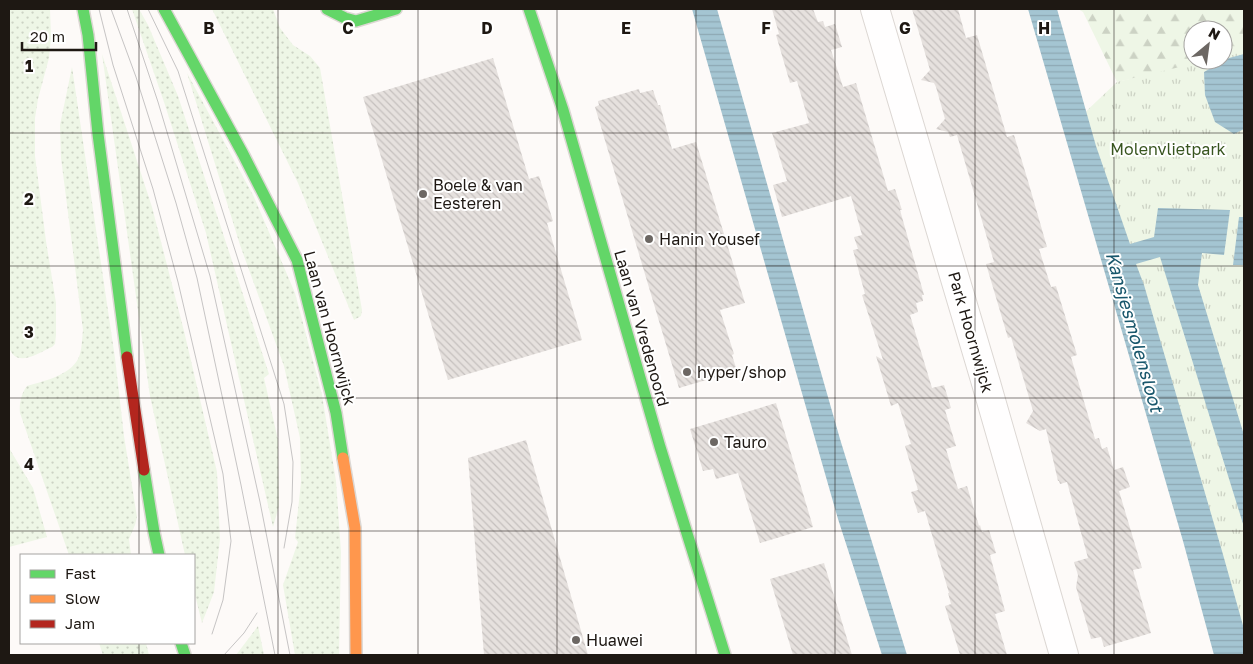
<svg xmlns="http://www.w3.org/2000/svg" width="1253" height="664" viewBox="0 0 1253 664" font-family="'Golos Text',sans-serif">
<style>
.grass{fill:url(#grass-dots)}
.forest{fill:url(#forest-firs)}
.park{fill:url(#park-tufts)}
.water{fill:url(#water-rules)}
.building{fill:url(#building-back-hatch)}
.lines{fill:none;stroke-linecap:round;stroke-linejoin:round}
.street-casing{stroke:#dcd7d3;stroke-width:30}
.fast-casing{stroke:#dcd7d3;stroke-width:14}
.slow-casing{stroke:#dcd7d3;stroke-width:14}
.jam-casing{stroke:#dcd7d3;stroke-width:14}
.street{stroke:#fffefe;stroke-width:28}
.fast{stroke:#63d668;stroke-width:11}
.slow{stroke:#ff974d;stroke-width:11}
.jam{stroke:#b3261e;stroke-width:11}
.tram{stroke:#c6c4c4;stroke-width:1}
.grid{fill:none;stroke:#1e1813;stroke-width:1;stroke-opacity:0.55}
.poi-dot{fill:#6c6763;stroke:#fff;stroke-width:2}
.labels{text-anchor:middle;stroke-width:4;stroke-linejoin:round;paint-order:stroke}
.park-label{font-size:16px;fill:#38551f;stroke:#fff}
.poi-label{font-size:16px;fill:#1e1813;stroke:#fff;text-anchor:start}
.street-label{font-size:16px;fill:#1e1813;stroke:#fff}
.water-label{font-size:18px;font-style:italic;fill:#19576c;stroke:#fff}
.grid-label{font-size:16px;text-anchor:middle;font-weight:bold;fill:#1e1813;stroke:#fff;stroke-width:4;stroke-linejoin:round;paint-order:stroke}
</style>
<defs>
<pattern id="grass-dots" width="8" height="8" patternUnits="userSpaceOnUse" patternTransform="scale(1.25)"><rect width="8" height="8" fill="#eef6e6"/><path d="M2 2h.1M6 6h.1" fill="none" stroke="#ccd2c4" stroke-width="1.8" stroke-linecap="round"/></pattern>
<pattern id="forest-firs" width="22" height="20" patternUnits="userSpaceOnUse" patternTransform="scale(1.25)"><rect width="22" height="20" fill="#eef6e6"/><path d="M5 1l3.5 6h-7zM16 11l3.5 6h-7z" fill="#ccd2c4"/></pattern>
<pattern id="park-tufts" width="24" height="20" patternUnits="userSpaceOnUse" patternTransform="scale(1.25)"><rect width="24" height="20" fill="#eef6e6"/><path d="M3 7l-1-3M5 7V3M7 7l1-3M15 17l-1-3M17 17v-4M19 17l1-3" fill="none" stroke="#ccd2c4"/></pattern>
<pattern id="water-rules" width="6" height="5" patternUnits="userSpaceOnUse" patternTransform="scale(1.25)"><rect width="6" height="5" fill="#a4c5d2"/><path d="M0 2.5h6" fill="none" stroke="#8da8b3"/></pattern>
<pattern id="building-back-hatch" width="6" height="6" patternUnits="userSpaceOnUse" patternTransform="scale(1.25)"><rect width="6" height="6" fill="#e6e1de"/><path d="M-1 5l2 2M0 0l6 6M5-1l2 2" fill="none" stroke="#c5c0be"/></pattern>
</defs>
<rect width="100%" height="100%" fill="#fdfaf8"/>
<path class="grass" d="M9,9H50L51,36L49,58L38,99L35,118V156L46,241L56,303V335L55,344L52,347C38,353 16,369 9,347Z
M132,9H139L148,25L178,96L269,374L264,378L278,440L279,506L273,527L206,233L164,102Z
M212,9H273L280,28L293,45L310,56L320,68L362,310L361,316L354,320L298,183Z
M102,54L152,207L184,331L217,472L220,539L214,592L202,623L194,591V555H185L150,396Z
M72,67L115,358L124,436L137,517L135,525L129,539L131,555H69L20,413C19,404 21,394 27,386C44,381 74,375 80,354C82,347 82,338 83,330L61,158L60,125Z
M187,73L254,197L295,293L322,395L336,481L341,552L339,655H295L283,585L298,542L295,538L301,482L300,438L284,366L240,245Z
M9,448L33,488L47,537L9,547Z
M258,626L264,655H236Z
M99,643H146L149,655H103Z"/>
<path class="forest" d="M1078,9H1244V54L1223,59V30H1193V60H1219L1117,82L1083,12Z"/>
<path class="park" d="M1244,51V655L1079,118L1117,82L1209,60H1223V57Z"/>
<path class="water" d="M692,9H717L840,439L907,655H882L838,519Z
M1028,9H1057L1096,146L1130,244L1154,237L1158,208L1230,210L1224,255L1202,253L1198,285L1244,435V527L1160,257L1136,264L1144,285L1222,551L1244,629V655H1214L1183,541Z
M1244,54V129L1234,134L1215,122L1205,95L1204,72L1229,58Z
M1239,217H1244V265H1233Z"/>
<path class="building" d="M772,9H813L818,22L823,21L825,27L835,24L842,47L831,50L843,87L856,83L888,191L895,189L902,210H900L924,295H922L923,301L916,303L918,312L910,315L932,388L944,385L951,408L945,410L956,446L946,449L958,489L967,486L979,526L980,525L982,532L989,530L996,553L990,555L1005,611L995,614L1007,655H960L945,606L951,604L948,593H949L925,511L918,513L911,492L918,490L905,446L911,444L898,403L891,406L876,356L883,360L862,295L865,294L853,250L858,249L854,237L862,235L851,196L782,217L773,185L787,181L772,133L809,123L797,81L790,83L776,35L779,34Z
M912,9H958L966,38L977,35L1007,137L1014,135L1028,181L1047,247L1039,249L1051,287L1056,286L1077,355L1071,357L1095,439L1099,438L1102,449L1107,447L1114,470L1123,467L1130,487L1119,491L1142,568L1133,570L1151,633L1104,647L1101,637L1091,639L1076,587L1078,575L1074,562L1088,558L1067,482L1060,484L1059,481H1058L1046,429L1040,431L1026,423L1033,411L1011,337L1008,338L986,264L994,262L957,135L950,137L948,132L936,129L945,119L936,87L934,83L921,80L930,70Z
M493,58L529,179L539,176L553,221L547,223L582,340L448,380L363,97Z
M639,89L640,93L653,90L658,105H660L672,149L696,142L745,303L720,310L734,354L732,355L737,371L679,388L595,107L599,105L598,101Z
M776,403L813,527L760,543L738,473L716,479L713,469L703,471L690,429Z
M526,440L588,655H484L468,458Z
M824,563L852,655H793L770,579Z"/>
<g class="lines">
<defs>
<path id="street" d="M875,9L986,383L1064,655"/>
<path id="fast" d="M83,9L88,35L98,134L127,357
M164,9L243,154L297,260L336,413L343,458
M327,9L345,18L356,21L396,9
M529,9L563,110L660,447L725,655
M144,470L154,532L159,555
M181,643L185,655"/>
<path id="slow" d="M343,458L355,528L356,655"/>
<path id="jam" d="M127,357L144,470"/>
</defs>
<use href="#street" class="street-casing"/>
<use href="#fast" class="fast-casing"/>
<use href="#slow" class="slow-casing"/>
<use href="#jam" class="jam-casing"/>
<use href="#street" class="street"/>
<use href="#fast" class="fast"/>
<use href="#slow" class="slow"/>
<use href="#jam" class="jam"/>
<path class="tram" d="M99,9L113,65L153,189L178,282L223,474L231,541L223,600L212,634
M111,9L136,77L176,203L197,278L241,485L275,655
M127,9L158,102L210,276L260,502L290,655
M148,9L178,71L284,404L293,462L292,502L284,548
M224,655L244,633L257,613"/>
</g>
<path class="grid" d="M139,9V555M278,9V655M418,9V655M557,9V655M696,9V655M835,9V655M975,9V655M1114,9V655M9,133H1244M9,266H1244M9,398H1244M9,531H1244M139,643V655"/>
<g class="poi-dot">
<circle cx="423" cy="194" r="5"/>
<circle cx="649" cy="239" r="5"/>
<circle cx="687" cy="372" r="5"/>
<circle cx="714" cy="442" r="5"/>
<circle cx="576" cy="640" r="5"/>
</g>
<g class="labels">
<g class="park-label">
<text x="1168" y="155">Molenvlietpark</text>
</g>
<g class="poi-label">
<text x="433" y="191">Boele &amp; van<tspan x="433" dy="18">Eesteren</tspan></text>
<text x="659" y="245">Hanin Yousef</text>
<text x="697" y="378">hyper/shop</text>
<text x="724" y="448">Tauro</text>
<text x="586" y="646">Huawei</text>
</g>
<g class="street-label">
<text transform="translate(330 328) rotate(75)" y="6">Laan van Hoornwijck</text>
<text transform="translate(642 328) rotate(74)" y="6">Laan van Vredenoord</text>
<text transform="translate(971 332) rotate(74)" y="6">Park Hoornwijck</text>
</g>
<g class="water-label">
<text transform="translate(1134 332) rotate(74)" y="6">Kansjesmolensloot</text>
</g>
</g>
<g class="grid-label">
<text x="209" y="34">B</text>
<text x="348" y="34">C</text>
<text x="487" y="34">D</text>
<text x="626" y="34">E</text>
<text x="766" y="34">F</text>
<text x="905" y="34">G</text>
<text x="1044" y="34">H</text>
<text x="29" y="72">1</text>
<text x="29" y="205">2</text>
<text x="29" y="338">3</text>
<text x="29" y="470">4</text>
</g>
<rect width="1253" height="664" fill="none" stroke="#1e1813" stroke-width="20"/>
<rect x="20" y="554" width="175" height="90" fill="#ffffff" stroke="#a5a3a1"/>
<rect x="30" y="570" width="25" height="8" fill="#63d668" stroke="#a5a3a1"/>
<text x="65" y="579" font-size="15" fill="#1e1813">Fast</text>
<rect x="30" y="595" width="25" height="8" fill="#ff974d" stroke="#a5a3a1"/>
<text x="65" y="604" font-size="15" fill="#1e1813">Slow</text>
<rect x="30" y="620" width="25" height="8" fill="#b3261e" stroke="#a5a3a1"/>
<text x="65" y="629" font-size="15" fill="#1e1813">Jam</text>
<g transform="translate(1208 45) rotate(29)"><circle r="24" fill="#ffffff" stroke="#a5a3a1"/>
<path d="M0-4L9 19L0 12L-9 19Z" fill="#6c6763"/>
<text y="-8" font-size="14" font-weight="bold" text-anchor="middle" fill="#1e1813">N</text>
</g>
<path d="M22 42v8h74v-8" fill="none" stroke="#1e1813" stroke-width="2.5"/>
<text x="30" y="42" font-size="15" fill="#1e1813" stroke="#ffffff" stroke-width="4" paint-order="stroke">20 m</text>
</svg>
